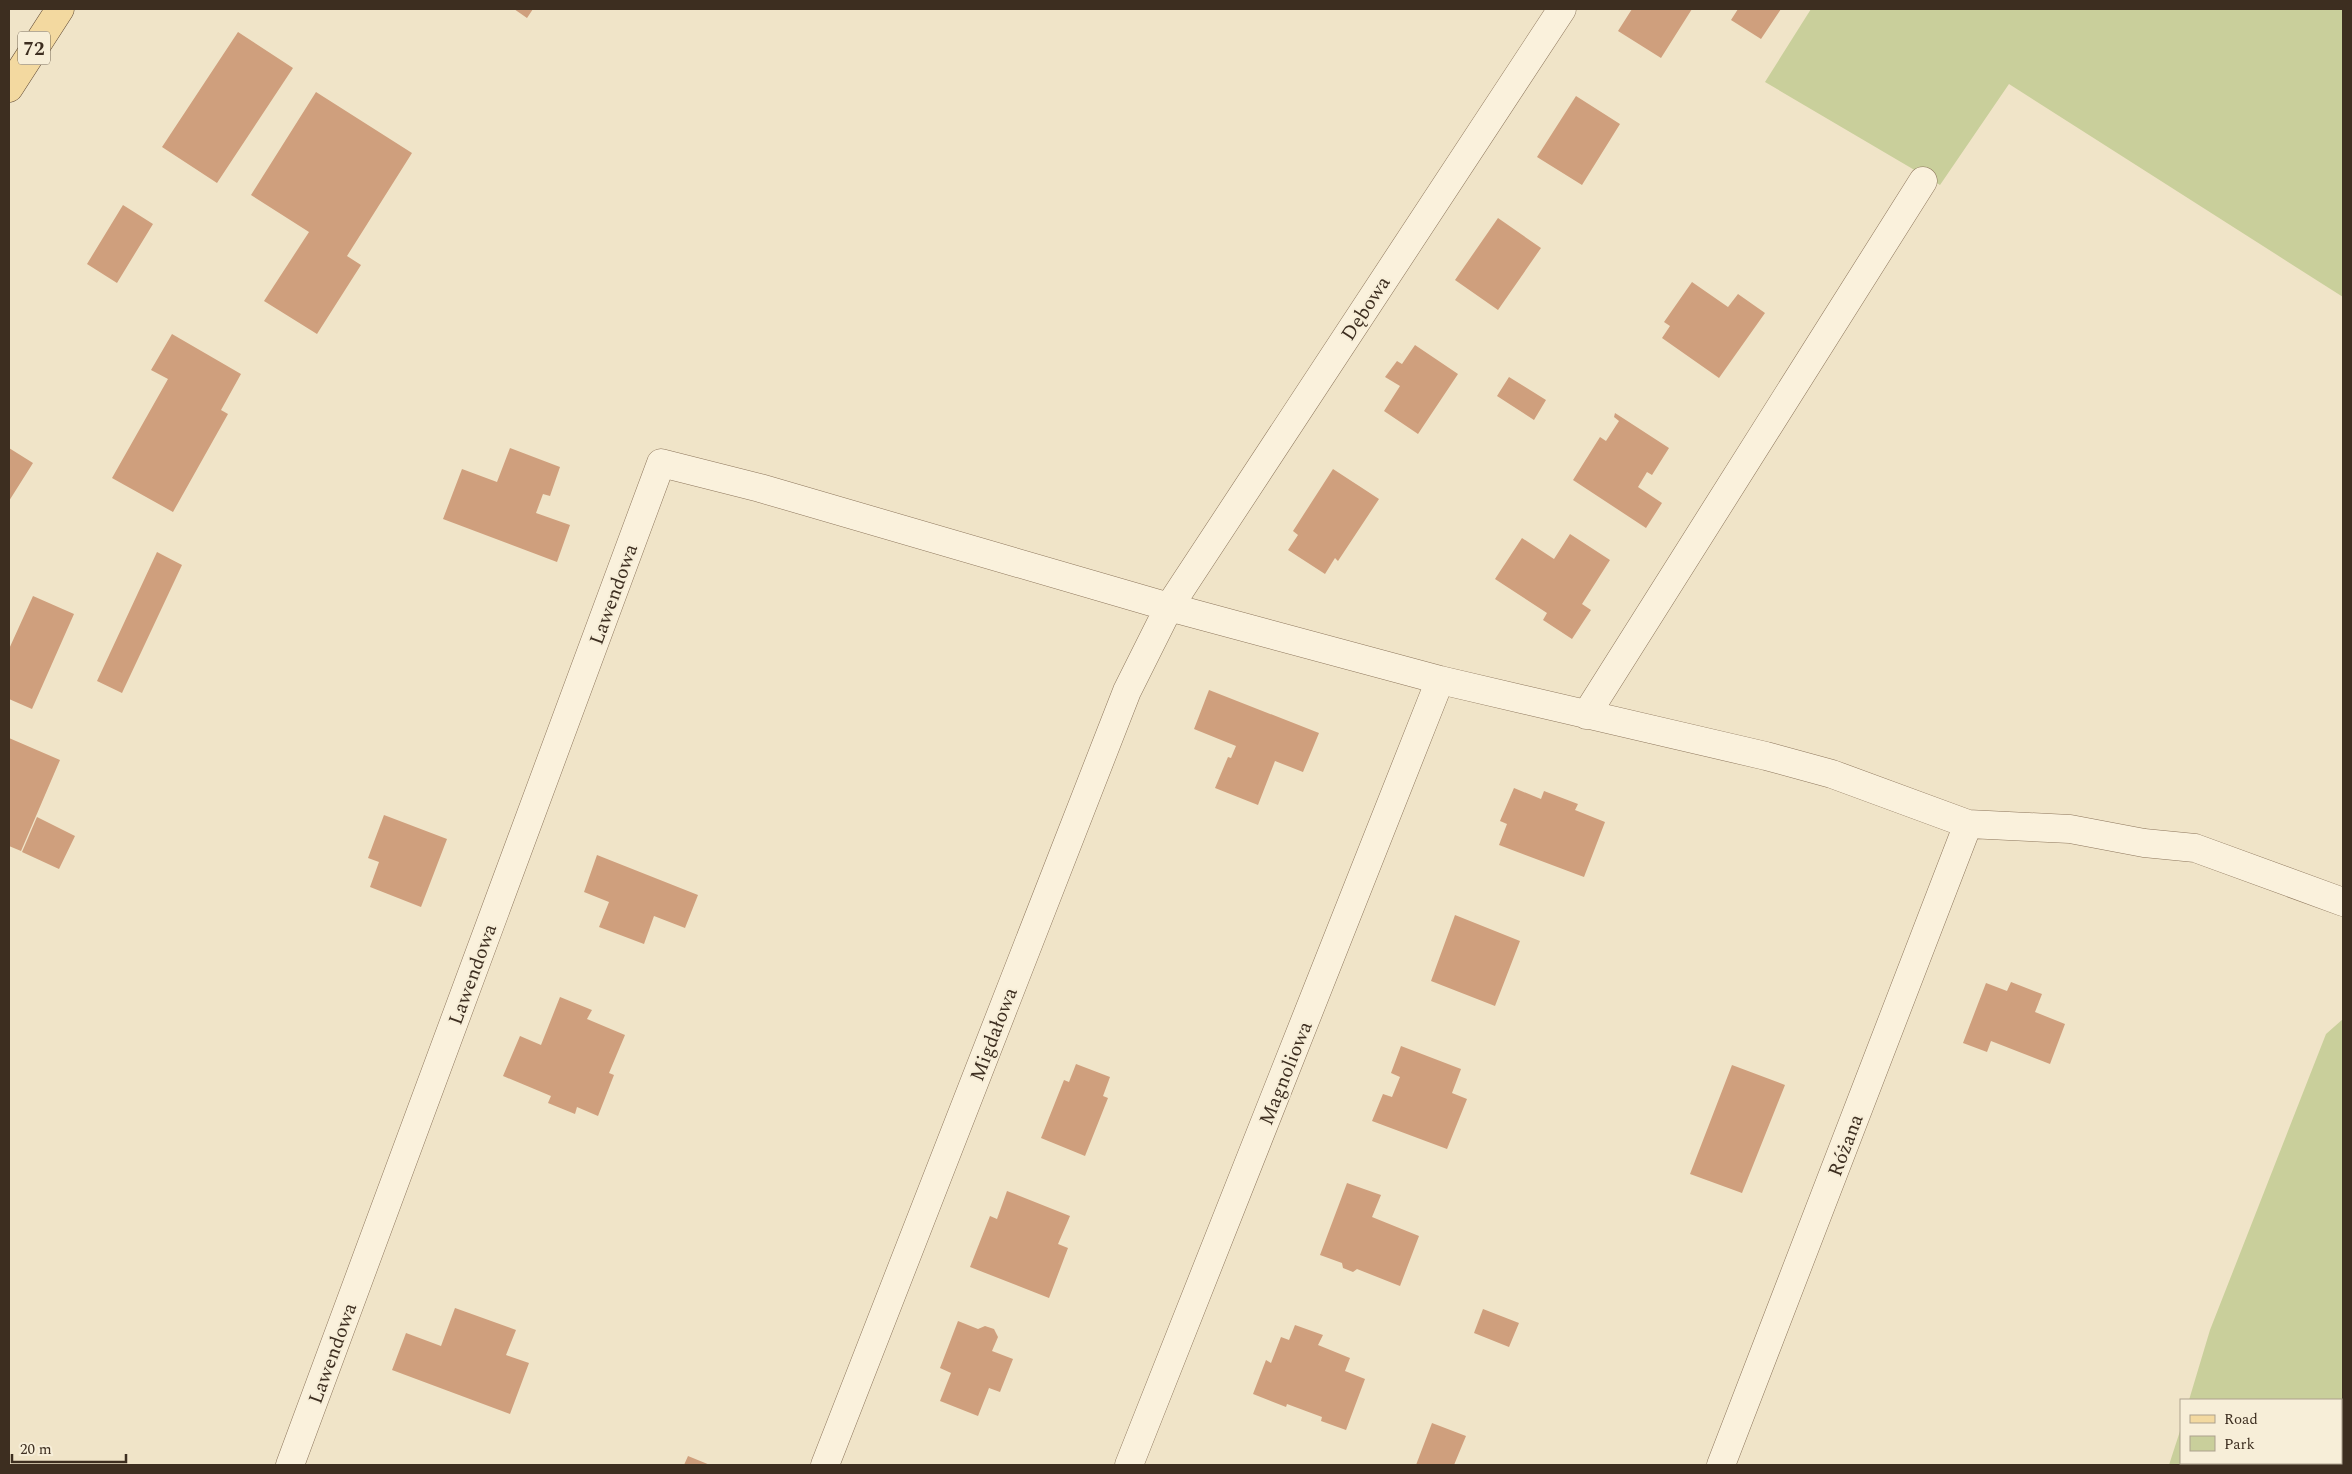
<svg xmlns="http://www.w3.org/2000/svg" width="2352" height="1474" viewBox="0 0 2352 1474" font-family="Spectral,serif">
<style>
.green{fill:#c9cf9b}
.building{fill:#cf9f7d}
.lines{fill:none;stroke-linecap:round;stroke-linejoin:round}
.minor-casing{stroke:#8d765c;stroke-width:29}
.major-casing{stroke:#5b4430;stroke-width:29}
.minor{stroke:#faf1dc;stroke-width:28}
.major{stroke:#f3d9a0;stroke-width:28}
.labels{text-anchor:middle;stroke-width:4;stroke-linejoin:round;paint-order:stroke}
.shield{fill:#f7eed8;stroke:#756857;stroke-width:1}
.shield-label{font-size:19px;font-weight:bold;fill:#3d2e20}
.street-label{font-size:20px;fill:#3d2e20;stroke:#f7eed8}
</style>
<rect width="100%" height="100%" fill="#f0e4c8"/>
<path class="green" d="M1811,9H2343V297L2009,84L1940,185L1765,82Z
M2343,1019V1465H2169L2181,1428V1463H2341V1400H2189L2210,1330L2326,1034Z"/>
<path class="building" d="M514,9H533L527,18Z
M1632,9H1692L1661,58L1618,31Z
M1738,9H1781L1761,39L1731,20Z
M238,32L293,68L217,183L162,147Z
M316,92L412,153L347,256L361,265L317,334L264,301L309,232L251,195Z
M1576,96L1620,124L1582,185L1537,157Z
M123,205L153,224L117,283L87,264Z
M1498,218L1541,248L1498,310L1455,280Z
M1692,282L1728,307L1738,294L1765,313L1719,378L1662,338L1670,326L1664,322Z
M172,334L241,374L221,410L228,414L173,512L112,478L168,379L151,370Z
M1415,345L1458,374L1418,434L1384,411L1400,386L1385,377L1397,361L1402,364Z
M1509,377L1546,400L1534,420L1497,396Z
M1615,413L1669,448L1652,475L1647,472L1638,487L1662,503L1646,528L1573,480L1600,437L1606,441L1619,421L1614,417Z
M9,448L33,463L9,501Z
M510,448L560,467L550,496L543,494L536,513L570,525L557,562L443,519L462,469L497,482Z
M1333,469L1379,499L1338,561L1335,558L1325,574L1288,550L1298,535L1293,531Z
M1570,534L1610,560L1582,604L1591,610L1572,639L1543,620L1547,613L1495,579L1522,538L1554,559Z
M157,552L182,565L122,693L97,681Z
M33,596L74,614L32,709L9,699V649Z
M1209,690L1319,733L1303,772L1275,761L1258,805L1215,788L1228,757L1231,758L1236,746L1194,729Z
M9,738L60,760L21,851L9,846Z
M1514,788L1541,799L1544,791L1578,804L1575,810L1605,822L1584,877L1499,845L1507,824L1500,821Z
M384,815L447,839L421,907L370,887L379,862L368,858Z
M37,817L75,836L59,869L22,852Z
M597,855L698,895L685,928L654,916L644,944L599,927L609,902L584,892Z
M1455,915L1520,941L1495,1006L1431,981Z
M2011,982L2042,994L2035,1012L2065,1024L2050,1064L1991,1041L1987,1052L1963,1043L1986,983L2007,991Z
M560,997L592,1010L587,1019L625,1035L609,1073L614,1075L598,1116L577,1107L575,1114L548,1103L551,1096L503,1076L520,1036L541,1045Z
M1401,1046L1461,1069L1452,1093L1467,1099L1447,1149L1372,1121L1383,1094L1392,1097L1400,1077L1391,1073Z
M1076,1064L1110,1077L1103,1096L1108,1098L1085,1156L1041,1138L1064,1080L1069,1082Z
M1732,1065L1785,1085L1742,1193L1690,1174Z
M1347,1183L1381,1195L1372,1217L1419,1236L1400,1286L1357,1269L1353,1272L1343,1268L1342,1263L1320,1255Z
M1007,1191L1070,1216L1058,1244L1068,1248L1049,1298L970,1267L990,1216L997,1219Z
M455,1308L516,1330L506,1355L529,1363L510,1414L392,1370L406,1333L441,1346Z
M1483,1309L1519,1323L1509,1347L1474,1333Z
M958,1321L978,1329L985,1326L994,1329L998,1337L992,1351L1013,1359L1000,1392L989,1388L978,1416L940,1401L951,1373L940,1368Z
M1295,1325L1323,1335L1318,1345L1350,1358L1345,1371L1365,1379L1346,1430L1321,1421L1322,1417L1287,1404L1286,1407L1253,1394L1266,1360L1271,1363L1281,1337L1289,1340Z
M1432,1423L1466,1436L1454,1465H1416Z
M688,1456L710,1465H684Z"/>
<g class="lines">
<defs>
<path id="minor" d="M1586,715L1923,181
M290,1465L661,463L760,488L1169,607L1440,680L1766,756L1832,774L1968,824L2070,829L2144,843L2195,848L2343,902
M825,1465L1127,691L1169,607L1562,9
M1129,1465L1440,680
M1721,1465L1968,824"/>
<path id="major" d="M9,88L60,9"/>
</defs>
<use href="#minor" class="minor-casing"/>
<use href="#major" class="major-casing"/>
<use href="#minor" class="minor"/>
<use href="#major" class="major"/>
</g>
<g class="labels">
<rect class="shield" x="18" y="31.5" width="32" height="33" rx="4"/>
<g class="shield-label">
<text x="34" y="55">72</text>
</g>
<g class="street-label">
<text transform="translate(1365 308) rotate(-57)" y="7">Dębowa</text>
<text transform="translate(613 594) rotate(-70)" y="7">Lawendowa</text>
<text transform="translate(472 974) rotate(-70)" y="7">Lawendowa</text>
<text transform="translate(993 1034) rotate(-69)" y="7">Migdałowa</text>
<text transform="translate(1285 1073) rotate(-68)" y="7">Magnoliowa</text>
<text transform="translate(1845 1145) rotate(-69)" y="7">Różana</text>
<text transform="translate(332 1353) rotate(-70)" y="7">Lawendowa</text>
</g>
</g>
<rect width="2352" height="1474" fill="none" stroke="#3d2e20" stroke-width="20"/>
<rect x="2180" y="1399" width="162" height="65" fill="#f7eed8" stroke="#ada18e"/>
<rect x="2190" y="1415" width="25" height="8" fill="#f3d9a0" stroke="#ada18e"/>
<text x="2224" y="1424" font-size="15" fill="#3d2e20">Road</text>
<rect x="2190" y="1436" width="25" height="15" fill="#c9cf9b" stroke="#ada18e"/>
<text x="2224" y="1449" font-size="15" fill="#3d2e20">Park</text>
<path d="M12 1454v8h114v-8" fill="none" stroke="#3d2e20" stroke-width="2.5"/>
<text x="20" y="1454" font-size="15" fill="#3d2e20" stroke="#f7eed8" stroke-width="4" paint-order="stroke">20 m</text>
</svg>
